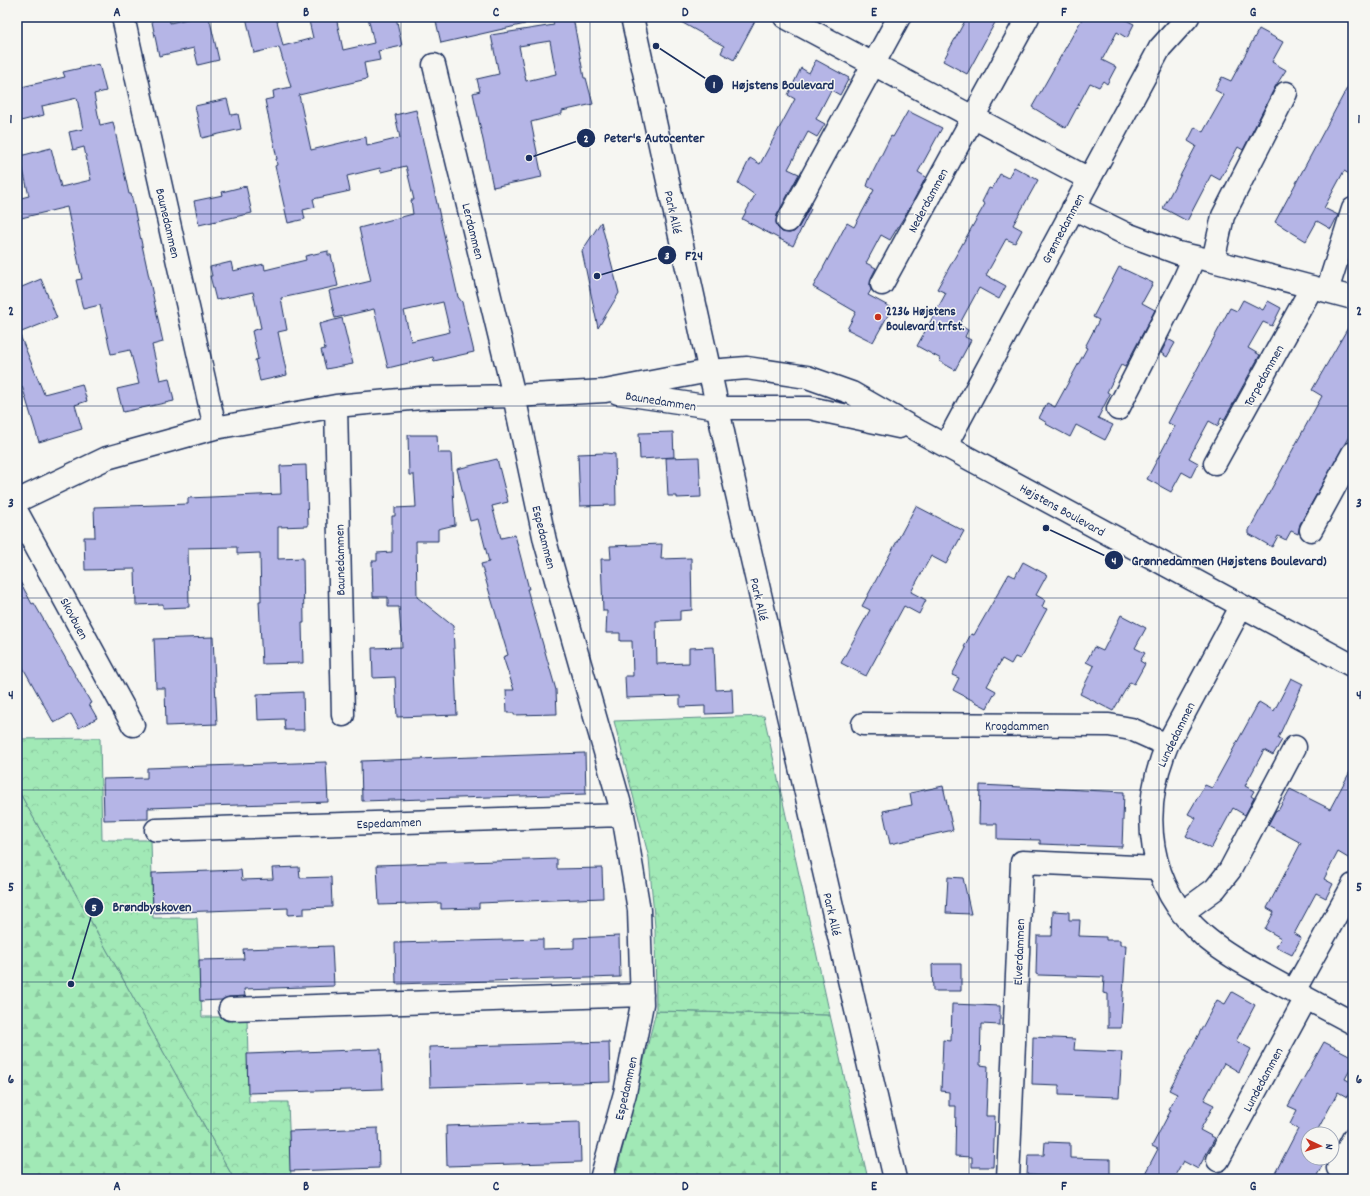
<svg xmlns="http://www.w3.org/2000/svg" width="1370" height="1196" viewBox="0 0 1370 1196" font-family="Dekko,sans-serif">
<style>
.forest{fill:url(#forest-firs);stroke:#5e8c8a}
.park{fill:url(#park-crowns);stroke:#5e8c8a}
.building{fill:#b5b5e6;stroke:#1b2f5e;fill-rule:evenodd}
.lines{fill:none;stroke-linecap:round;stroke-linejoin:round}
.street-casing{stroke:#1b2f5e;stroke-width:25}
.secondary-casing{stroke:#1b2f5e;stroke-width:25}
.street{stroke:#f6f6f2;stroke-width:22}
.secondary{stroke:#f6f6f2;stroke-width:22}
.grid{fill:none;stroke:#1b2f5e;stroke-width:1;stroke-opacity:0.55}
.poi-dot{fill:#c8321e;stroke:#f6f6f2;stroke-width:1.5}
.labels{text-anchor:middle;stroke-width:3;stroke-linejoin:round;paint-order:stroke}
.street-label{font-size:13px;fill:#1b2f5e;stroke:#f6f6f2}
.poi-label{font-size:13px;font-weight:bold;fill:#1b2f5e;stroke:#f6f6f2;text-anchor:start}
.leader{fill:none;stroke:#1b2f5e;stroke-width:1.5}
.callout-dot{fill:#1b2f5e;stroke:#f6f6f2;stroke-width:1.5}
.mark-label{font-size:12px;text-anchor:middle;font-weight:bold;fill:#fff}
.callout-label{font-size:14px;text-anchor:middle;font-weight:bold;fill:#1b2f5e;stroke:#f6f6f2;stroke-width:3;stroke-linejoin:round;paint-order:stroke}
.neatline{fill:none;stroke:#1b2f5e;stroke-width:1.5}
.grid-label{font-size:13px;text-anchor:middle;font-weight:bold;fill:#1b2f5e}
</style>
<defs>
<pattern id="forest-firs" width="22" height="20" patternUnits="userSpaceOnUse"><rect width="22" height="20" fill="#a1e9b6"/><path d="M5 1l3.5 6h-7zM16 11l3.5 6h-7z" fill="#8ac89f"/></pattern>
<pattern id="park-crowns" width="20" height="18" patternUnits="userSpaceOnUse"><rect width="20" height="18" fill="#a1e9b6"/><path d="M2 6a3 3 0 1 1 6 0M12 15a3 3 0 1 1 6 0" fill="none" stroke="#8ac89f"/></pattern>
</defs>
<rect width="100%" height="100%" fill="#f6f6f2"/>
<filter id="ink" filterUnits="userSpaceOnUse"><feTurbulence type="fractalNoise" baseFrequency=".025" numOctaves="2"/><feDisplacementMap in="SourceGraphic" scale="8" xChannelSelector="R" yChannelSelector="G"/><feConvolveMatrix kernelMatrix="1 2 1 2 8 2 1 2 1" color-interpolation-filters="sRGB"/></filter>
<g filter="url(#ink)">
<path class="forest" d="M17,788L234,1179H17Z
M656,1011L830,1015L868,1179H615Z"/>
<path class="park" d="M764,716L830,1015L656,1011L655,927L649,858L614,721Z
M100,738L102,840H151L153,918H197L202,1017H247L249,1102H288L291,1179H234L17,788V739Z"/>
<path class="building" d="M151,17H169L170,23L196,17H209L219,60L198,65L194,48L159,56Z
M246,17H276L283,46L313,38L309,21L326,17H336L343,50L374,43L368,17H396L402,46L378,51L380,60L364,63L367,79L299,95L311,150L366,137L367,146L400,138L395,115L416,110L458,297L462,302L474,352L434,361L433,357L388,368L374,309L335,318L329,291L371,281L359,228L413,214L411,200H414L406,166L381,172L380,168L347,176L350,191L313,199L315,207L303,210L305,219L288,223L275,166L277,165L276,159H277L265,100L274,98L273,91L291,87L279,47L254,53ZM443,302L450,332L411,341L404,311Z
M435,17H524L525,24L441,43Z
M552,17H573L584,78H586L593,104L562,111V114L531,122L542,177L493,187L473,93L480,91L477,79L499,74L491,35L554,25ZM550,41L556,74L526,81L519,46Z
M672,17H757L734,60L721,53L724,46Z
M967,17H998L967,74L943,61Z
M1083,17H1125L1124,19L1134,24L1127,38L1117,32L1102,60L1116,67L1107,84L1103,81L1099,87L1090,83L1066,128L1032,107Z
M1259,29L1283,42L1272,62L1286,70L1275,87L1243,150L1238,147L1220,180L1211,175L1187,221L1163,208L1196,146L1188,141L1195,127L1203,132L1224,95L1215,90L1222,77L1231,81Z
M816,60L849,78L840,95L831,90L816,119L825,124L817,137L808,132L788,169L799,174L777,215L776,222L777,227L782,232L789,233L794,232L799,227L809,208L811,209L793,246L742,219L755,195L738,183L750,158L760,164L795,99L788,95L801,68L809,73Z
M99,64L106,91L94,94L100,125L113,122L129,194H131L163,342L152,345L160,380L169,378L174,401L123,412L117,389L139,384L130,350L111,354L100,305L83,309L76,280L82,279L67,207L17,219V199L29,196L20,156L51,148L61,187L91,180L84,147L73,150L69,132L83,129L77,98L42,106L44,115L17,122V88L65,77L63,72Z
M1353,77V176L1344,171L1324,208L1338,215L1331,229L1317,221L1306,241L1275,222Z
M227,99L231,115L238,114L241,129L202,138L195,106Z
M908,111L942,128L918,172L926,177L909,209L890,240L881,235L866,263L876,268L871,278L870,285L871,290L868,295L892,308L873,342L847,329L856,312L813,287L847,223L854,227L874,190L867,186L869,180L891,136L893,137Z
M1014,167L1038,180L1013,225L1022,230L1015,243L1006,239L986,275L1006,286L999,299L979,288L959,325L968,330L965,337L971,340L955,370L939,361L941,359L917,346L946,293L937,289L985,204L982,202L989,188L992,189L1000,174L1008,178Z
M246,186L252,213L199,225L194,201L223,195L222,192Z
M601,222L619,293L598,328L582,251Z
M328,251V255H331L338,286L281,298L287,330L278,332L287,375L260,381L255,360L258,359L252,331L261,328L253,292L216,300L210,276H212L210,267L231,262L233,271L264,264L265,270L306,260L305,256Z
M1119,267L1153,283L1142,303L1155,310L1125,367L1121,365L1107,392L1110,394L1098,418L1113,425L1105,440L1076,425L1070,437L1046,424L1047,423L1039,418L1047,403L1055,407L1087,348L1085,347L1099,320L1093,317Z
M41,279L57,318L19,333L44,394L82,384L87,401L75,405L82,429L39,442L22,386L17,388V289Z
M1243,300L1263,310L1268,301L1281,308L1272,326L1263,322L1248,348L1260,355L1224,420L1221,418L1218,426L1209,421L1189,458L1198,463L1191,477L1182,472L1171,492L1147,479L1175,426L1168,423L1230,308L1237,311Z
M342,318L353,364L326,369L321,350L325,349L319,324Z
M1353,319V429L1300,524L1298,534L1291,531L1286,540L1278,536L1272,547L1249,534V530L1322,396L1312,390Z
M1168,339L1175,343L1167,357L1161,353Z
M673,432L674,457L640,459L639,433Z
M408,435H437L438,453H451L455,525L438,529V541H416L417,597L453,626L457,715L397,717L395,677L373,678L372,648L402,647L399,607H388V597H373L372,561H377V553L392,552V516H395V508L416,507L414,475H409Z
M605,453L615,454L616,505L580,506L578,454Z
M699,457L701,497L677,498V496H668L666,458Z
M497,459L508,502L492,506L501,538L515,535L529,589H527L556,690L557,714L514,715V713H507L506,690H514L503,657L508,655L481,564L489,562L478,519L470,521L457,469Z
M306,465L308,526L278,527V559L303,558L304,623H302L303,663L262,664L259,601H261L260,553L237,554V547L188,548L189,607L163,608V604L136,605L135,569L85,570L84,537H95L94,507L188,504V498L281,494L280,466Z
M916,506L964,531L946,564L931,556L911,592L926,600L919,614L904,606L866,676L841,663L870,610L862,606Z
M662,544L661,559L691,558L692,610L680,611V620L656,621L657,664L689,663V648L714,647L716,690L732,689L733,713L705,714V706L680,707V696L626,698L625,676H633L632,641H620V633H606L607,611H603L601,559H611L610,546Z
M1023,562L1047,575L1036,595L1045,600L1042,607L1047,609L1020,659L1015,657L1011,664L1002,659L987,686L996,691L987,708L953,690L959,678L952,675L966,648L964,647L971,634L974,635L1009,574L1015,577Z
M17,576L32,604L34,603L91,703L89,704L97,718L79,728L71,714L54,723L17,657Z
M1121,615L1146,628L1135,648L1145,653L1140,661L1145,664L1134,684L1130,682L1113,711L1080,694L1094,666L1086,662L1094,647L1103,651Z
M213,637L217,724L166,726L165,688H156L154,639Z
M1291,678L1303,684L1278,738L1282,740L1273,755L1264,750L1245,786L1254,791L1251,796L1254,798L1245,815L1233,808L1211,849L1186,836L1196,818L1188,814L1205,785L1212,788L1259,702L1274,711Z
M303,692L304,730H285L284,719L258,720L257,694Z
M585,753L586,794L362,801L361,761Z
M326,762L328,802L148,808V819L104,820L103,779L147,778V768Z
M1353,766V861L1338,852L1324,879L1333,884L1326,898L1316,893L1294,934L1301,938L1292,955L1276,947L1281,938L1265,929L1274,912L1267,908L1301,843L1268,825L1276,810L1278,811L1290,789L1330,809Z
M980,785L1124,792L1122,847L1040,844V840L997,839V824H979Z
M943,786L953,830L890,844L883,811L912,805L910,793Z
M557,859V869L602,868L603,898L479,903V908L441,909V903L379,905L377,865Z
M299,867L300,878L331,877L332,907L304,908V914L288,915V908L153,913L152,873L241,870L242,880L273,879L272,868Z
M948,877L963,878L971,914L946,913Z
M1053,911L1069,912V920H1080L1079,936L1106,937V940H1120V945H1126L1121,1028H1108V994L1103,993L1104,977L1038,975L1036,974L1037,936H1052Z
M619,936L620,977L396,984L395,943L543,939V949L574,948V938Z
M332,946L334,986L244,989L245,996L229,997L222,1000L200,1001L199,960L244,959L243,949Z
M935,964H961V991H933L932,965Z
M1232,992L1255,1005L1236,1041L1251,1049L1239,1072L1224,1063L1204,1100L1214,1105L1200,1130L1215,1138L1198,1169L1183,1161L1173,1179H1142L1158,1149L1152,1146L1171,1110L1169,1109L1177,1094L1169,1090L1217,1000L1225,1004Z
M952,1004L1000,1006V1025L981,1024L980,1065L988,1066L986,1116H995L993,1167H972V1157L955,1156L956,1106H949V1092L941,1091L943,1040L951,1041Z
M1033,1037L1075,1039L1074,1050L1122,1052L1119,1097L1059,1095V1085L1032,1084Z
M609,1042L610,1082L430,1087L429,1047Z
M1324,1042L1353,1057V1064L1345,1079L1353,1083V1085L1347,1097L1338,1092L1318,1129L1327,1134H1308V1158H1314L1323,1164L1315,1179H1272L1298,1129L1290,1124L1297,1110L1288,1106Z
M381,1049L383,1089L248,1093L247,1054Z
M580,1122L581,1162L447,1166L446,1126Z
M378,1128L379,1168L290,1171L289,1131Z
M1045,1142L1070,1143V1158L1110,1159V1179H1068V1177L1027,1175L1028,1155H1044Z"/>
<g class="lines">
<defs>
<path id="street" d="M123,17L215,428
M785,17L1089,179
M434,65L514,396L545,541L623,815L639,910L642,1004L625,1093L601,1179
M1073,208L1124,233L1178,253L1213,261L1353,298
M788,221L899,17
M1213,261L1223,216L1286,93
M882,284L1028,17
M1327,291L1353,209
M618,393L718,408
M336,406L343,715
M1118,409L1183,282L1194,257
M946,445L1160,48L1188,17
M1215,463L1312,287
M17,501L107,458L215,428L336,406L421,398L514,396L605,391L709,371
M17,512L133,725
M1311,530L1353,453
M1241,607L1167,745C1139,813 1147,886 1204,936C1220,950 1239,961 1257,971C1289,989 1321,1006 1353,1023
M863,724L1109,725L1131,729L1167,745
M156,830L623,815
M1182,913L1215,889L1230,870L1295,747
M1294,991L1353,885
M230,1009L642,995
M1218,1160L1306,998
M1338,1168L1353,1139
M1008,1179L1022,862L1158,868"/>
<path id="secondary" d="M632,17L730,464L895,1179
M709,371L747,368L807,377L852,393L920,432L1353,666
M718,408H810L899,427"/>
</defs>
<use href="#street" class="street-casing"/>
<use href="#secondary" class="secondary-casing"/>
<use href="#street" class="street"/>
<use href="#secondary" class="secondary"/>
</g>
</g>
<path class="grid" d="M211,17V1179M401,17V1179M590,17V1179M780,17V1179M969,17V1179M1159,17V1179M17,214H1353M17,406H1353M17,598H1353M17,790H1353M17,982H1353"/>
<circle class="poi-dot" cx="878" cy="317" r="4"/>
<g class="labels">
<g class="street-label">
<text transform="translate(927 200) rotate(-62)" y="5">Nederdammen</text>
<text transform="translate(674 212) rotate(78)" y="5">Park Allé</text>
<text transform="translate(169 223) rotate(77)" y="5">Baunedammen</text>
<text transform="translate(1062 228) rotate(-62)" y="5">Grønnedammen</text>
<text transform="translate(474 231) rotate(76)" y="5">Lerdammen</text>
<text transform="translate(1263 375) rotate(-61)" y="5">Torpedammen</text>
<text transform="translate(661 400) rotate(9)" y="5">Baunedammen</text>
<text transform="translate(1063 509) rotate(29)" y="5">Højstens Boulevard</text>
<text transform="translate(545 537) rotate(76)" y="5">Espedammen</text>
<text transform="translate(339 560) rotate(-91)" y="5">Baunedammen</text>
<text transform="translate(760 599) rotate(77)" y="5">Park Allé</text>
<text transform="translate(75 618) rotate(62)" y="5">Skovbuen</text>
<text x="1017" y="730">Krogdammen</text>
<text transform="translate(1175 734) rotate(-64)" y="5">Lundedammen</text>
<text transform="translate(389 822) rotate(-2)" y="5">Espedammen</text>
<text transform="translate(833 914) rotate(77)" y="5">Park Allé</text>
<text transform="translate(1018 952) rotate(-88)" y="5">Elverdammen</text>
<text transform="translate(1262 1079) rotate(-62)" y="5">Lundedammen</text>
<text transform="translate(625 1088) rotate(-77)" y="5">Espedammen</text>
</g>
<g class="poi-label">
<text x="886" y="315">2236 Højstens<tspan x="886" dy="15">Boulevard trfst.</tspan></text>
</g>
</g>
<path class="leader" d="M656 46L714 84M529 158L586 138M597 276L667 255M1046 528L1114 560M71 984L94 907"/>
<g class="callout-dot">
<circle cx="656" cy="46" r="4"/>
<circle cx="529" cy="158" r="4"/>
<circle cx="597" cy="276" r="4"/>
<circle cx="1046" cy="528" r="4"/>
<circle cx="71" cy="984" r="4"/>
<circle cx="714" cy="84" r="10"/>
<circle cx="586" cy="138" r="10"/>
<circle cx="667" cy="255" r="10"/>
<circle cx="1114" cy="560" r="10"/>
<circle cx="94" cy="907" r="10"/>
</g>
<g class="mark-label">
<text x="714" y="88">1</text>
<text x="586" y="142">2</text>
<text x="667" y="259">3</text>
<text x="1114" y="564">4</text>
<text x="94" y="911">5</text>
</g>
<g class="callout-label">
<text x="783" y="89">Højstens Boulevard</text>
<text x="654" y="142">Peter's Autocenter</text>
<text x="694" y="260">F24</text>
<text x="1229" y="565">Grønnedammen (Højstens Boulevard)</text>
<text x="152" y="911">Brøndbyskoven</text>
</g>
<rect width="1370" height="1196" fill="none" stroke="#f6f6f2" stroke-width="44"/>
<g transform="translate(1320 1146) rotate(94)"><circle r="19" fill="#f6f6f2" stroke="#9ea6b7"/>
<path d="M0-3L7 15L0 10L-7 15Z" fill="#c8321e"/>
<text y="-6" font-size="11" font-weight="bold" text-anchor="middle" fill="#1b2f5e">N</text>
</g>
<rect x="22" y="22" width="1326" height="1152" class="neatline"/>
<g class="grid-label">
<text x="117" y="16">A</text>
<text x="306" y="16">B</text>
<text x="496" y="16">C</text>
<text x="685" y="16">D</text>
<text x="874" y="16">E</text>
<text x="1064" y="16">F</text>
<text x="1253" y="16">G</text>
<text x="11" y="123">1</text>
<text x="1359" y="123">1</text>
<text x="11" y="315">2</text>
<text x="1359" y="315">2</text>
<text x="11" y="507">3</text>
<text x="1359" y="507">3</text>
<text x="11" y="699">4</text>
<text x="1359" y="699">4</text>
<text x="11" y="891">5</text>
<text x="1359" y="891">5</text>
<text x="11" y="1083">6</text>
<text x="1359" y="1083">6</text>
<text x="117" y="1190">A</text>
<text x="306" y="1190">B</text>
<text x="496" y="1190">C</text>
<text x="685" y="1190">D</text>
<text x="874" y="1190">E</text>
<text x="1064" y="1190">F</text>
<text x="1253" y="1190">G</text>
</g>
</svg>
